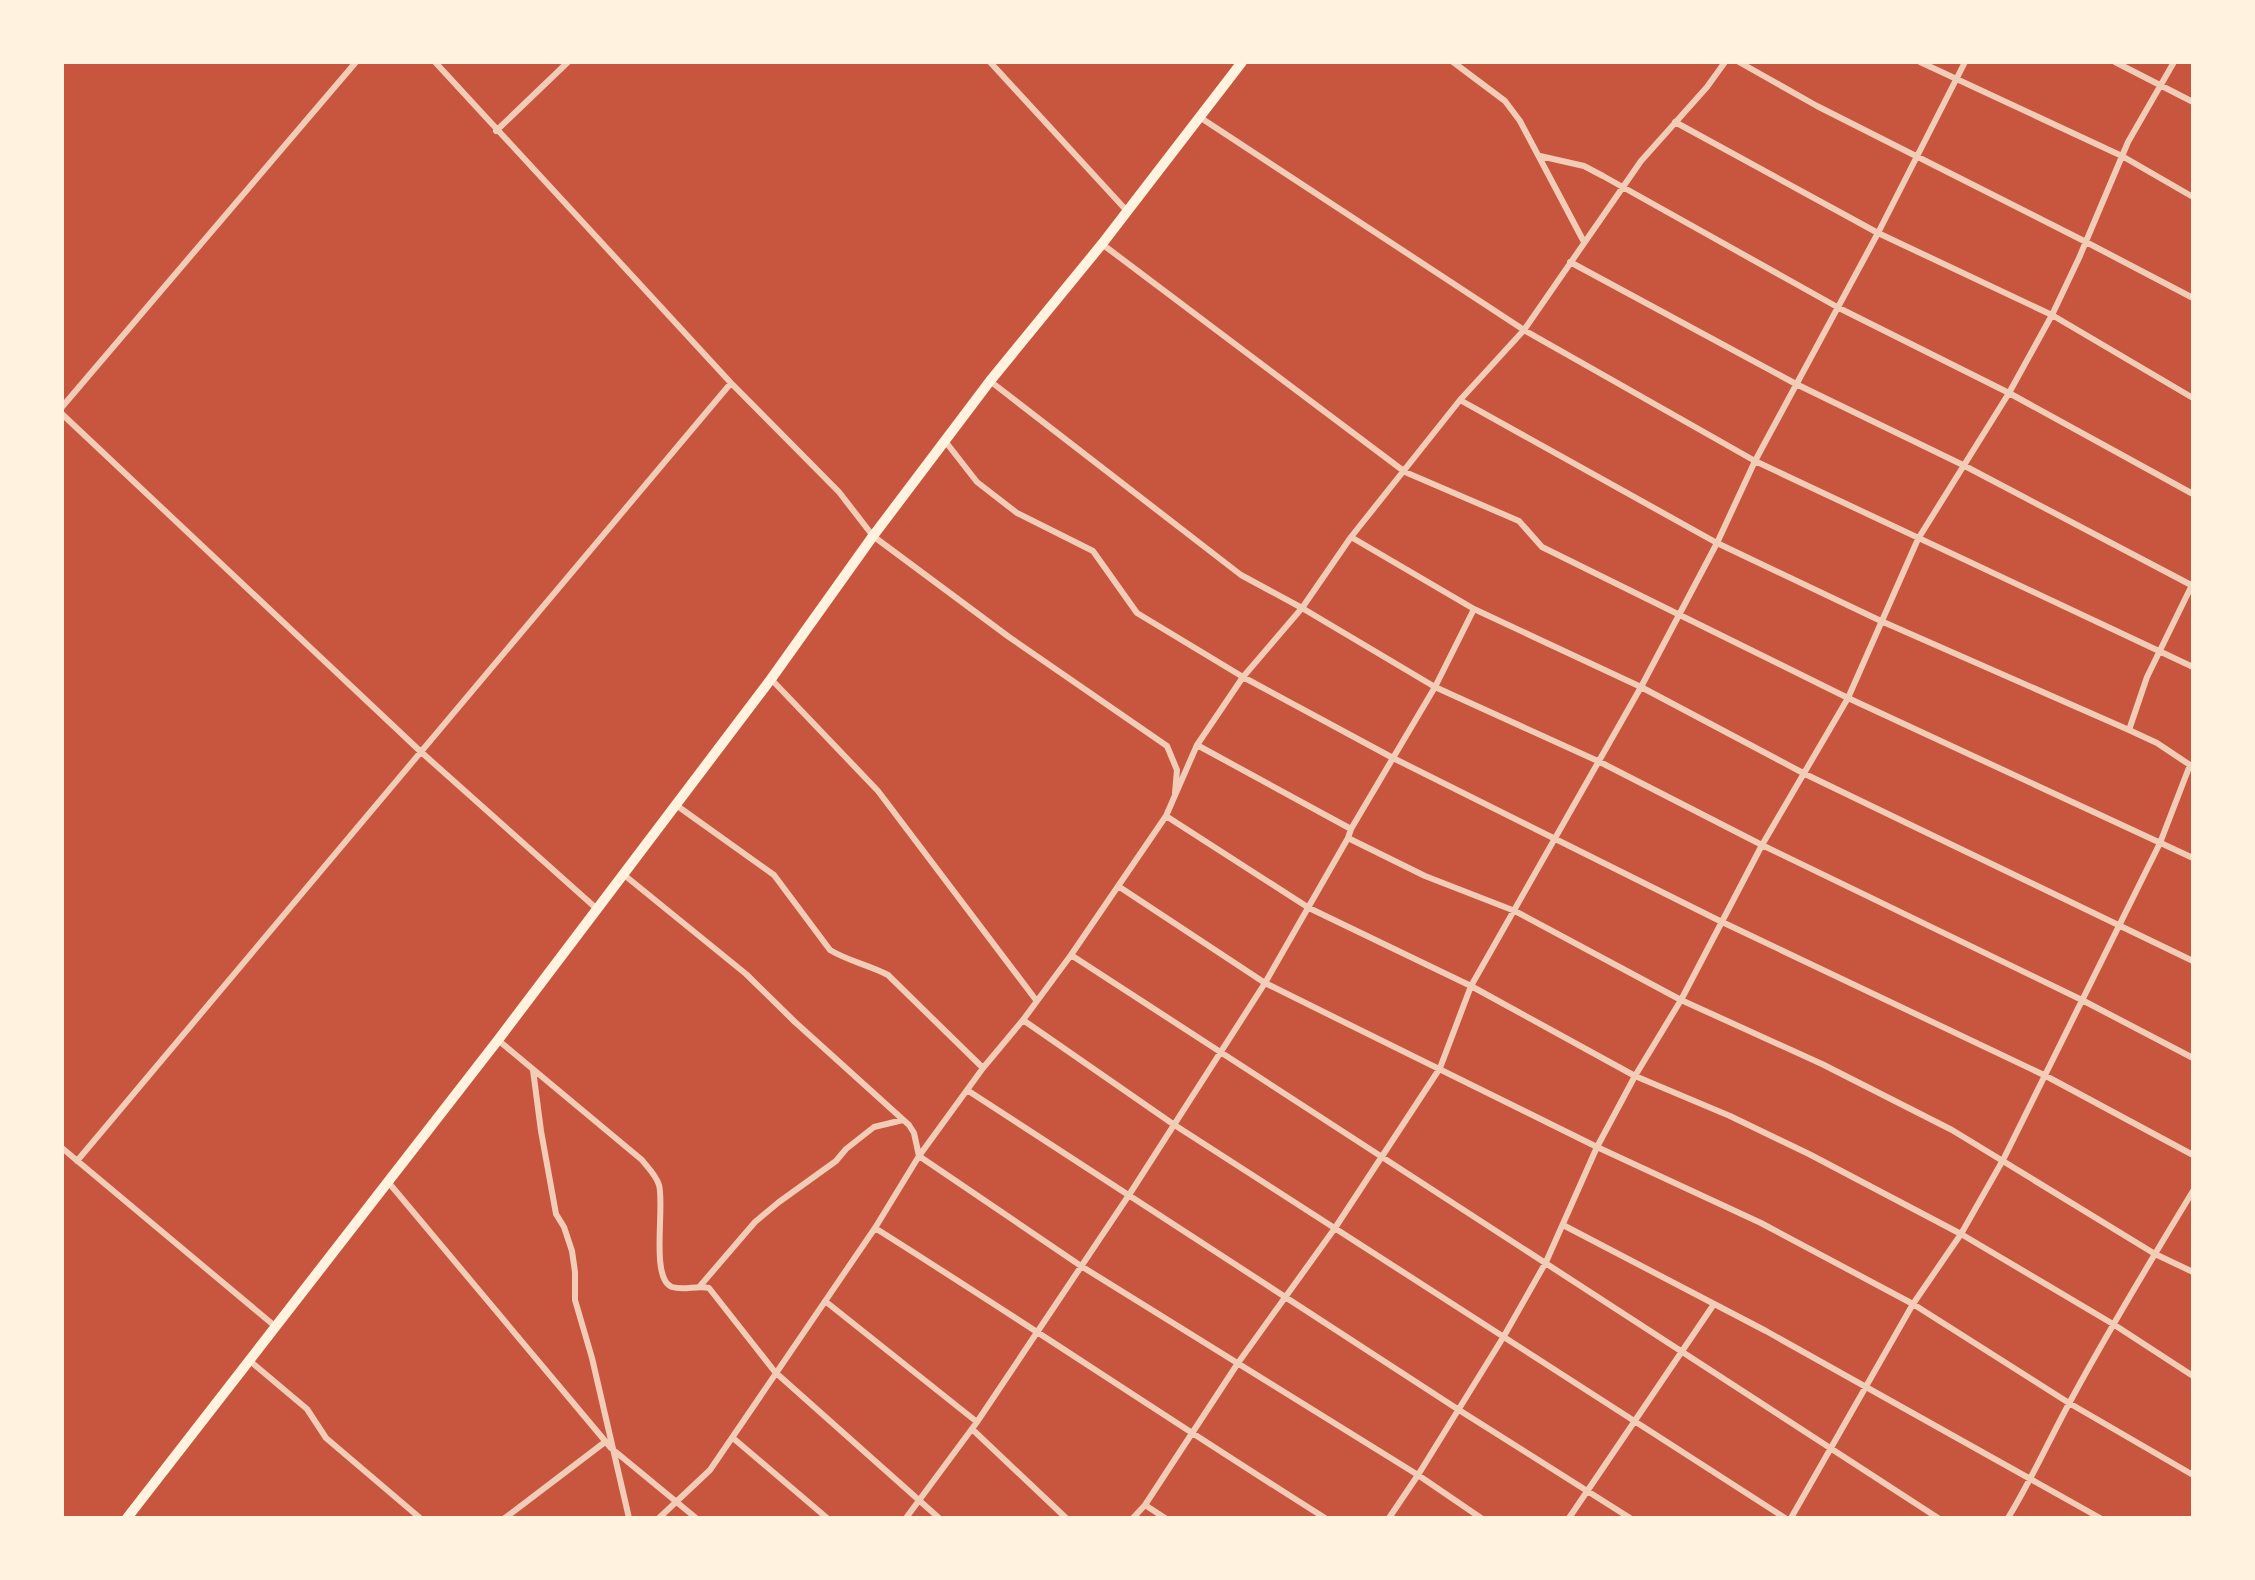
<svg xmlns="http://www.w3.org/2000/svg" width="2255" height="1580" viewBox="0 0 2255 1580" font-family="Quicksand,sans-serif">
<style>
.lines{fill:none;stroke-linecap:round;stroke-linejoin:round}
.minor{stroke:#f1ccb7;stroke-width:6}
.primary{stroke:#fff3e0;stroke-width:10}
</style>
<rect width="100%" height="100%" fill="#c8553d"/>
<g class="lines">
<path class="minor" d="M435,62L731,383L839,492L873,536L1009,637L1167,746L1177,770L1175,793
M990,62L1127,211
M1453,62L1505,101L1520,121L1584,242
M1739,62L1817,106L2086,242L2193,298
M1920,62L2122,156L2193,197
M2115,62L2193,102
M1201,118L1524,330L1755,461L2193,667
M1675,122L1878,233L2052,315L2193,398
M496,131L568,62
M1540,156L1584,166L1603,176L1839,308L2009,393L2193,494
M1102,244L1405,472L1519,521L1542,547L1848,698L2193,858
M1570,262L1796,384L1963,465L2193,586
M990,381L1241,575L1302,608L1435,687L1600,762L1762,845L2082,1000L2193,1058
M1460,400L1717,543L1881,621L2129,730
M62,407L356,62
M62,414L420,751L597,909
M945,441L977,482L1017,513L1093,551L1137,613L1243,677L1393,758L1720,921L2046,1076L2193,1155
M1351,537L1474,609L1641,687L1805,774L2193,961
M771,679L878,791L1036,1000
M1197,745L1351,829
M676,805L774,875L830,950C848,961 869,965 888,975L983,1068
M1166,816L1309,908L1471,986L1635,1076L1730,1116L1809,1154L1961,1234L2113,1324L2193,1376
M1348,838L1425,876L1515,911L1681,1000L1822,1064L1952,1130L2155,1254L2193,1272
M623,874L746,974L795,1022L909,1125L914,1133L919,1156L1081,1266L1418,1475L1481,1518
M1118,886L1265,983L1597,1147L1761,1223L1913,1304L2069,1403L2193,1475
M1071,955L1938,1518
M1023,1020L1173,1124L1785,1518
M498,1040L642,1160C648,1168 656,1175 659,1185C665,1206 650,1279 672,1287C684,1291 697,1285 709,1288L775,1372L939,1518
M533,1070L541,1131L556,1214L564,1227L572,1251L575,1272V1300L592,1358L629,1518
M967,1090L1459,1410L1630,1518
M62,1148L276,1327
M77,1161L731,383
M389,1183L611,1448L696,1518
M1563,1225L1766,1331L2100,1518
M875,1228C1026,1323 1174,1423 1325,1518
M700,1286L755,1222L779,1202L836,1161L846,1149L874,1127L903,1120
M825,1301L977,1422
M250,1361L307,1409L326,1438L420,1518
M972,1429L1066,1518
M733,1438L827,1518
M1145,1505L1165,1518
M505,1518L605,1442
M659,1518L710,1470L875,1228L919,1156L983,1068L1023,1020L1071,955L1166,816L1197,745L1243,677L1302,608L1351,537L1460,400L1524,330L1641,161L1707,87L1725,62
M906,1518L977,1422L1129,1195L1265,983L1348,838L1351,829L1435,687L1474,609
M1133,1518L1145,1505L1238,1363L1335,1228L1440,1068L1471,986L1641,687L1717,543L1755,461L1878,233L1965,62
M1389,1518L1418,1475L1504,1336L1546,1262L1597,1147L1635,1076L1681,1000L1762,845L1848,698L1918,539L2009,393L2052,315L2079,258L2128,142L2174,62
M1569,1518L1714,1304
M1791,1518L1913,1304L1961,1234L2003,1160L2160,843L2190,765L2157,743L2129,730L2147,677L2193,583
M2008,1518C2032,1479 2050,1438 2072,1398C2110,1328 2151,1260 2193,1191"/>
<path class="primary" d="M127,1518L498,1040L771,679L873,536L990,381L1102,244L1242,62"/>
</g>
<rect width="2255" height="1580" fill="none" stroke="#fff3e0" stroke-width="128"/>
</svg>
